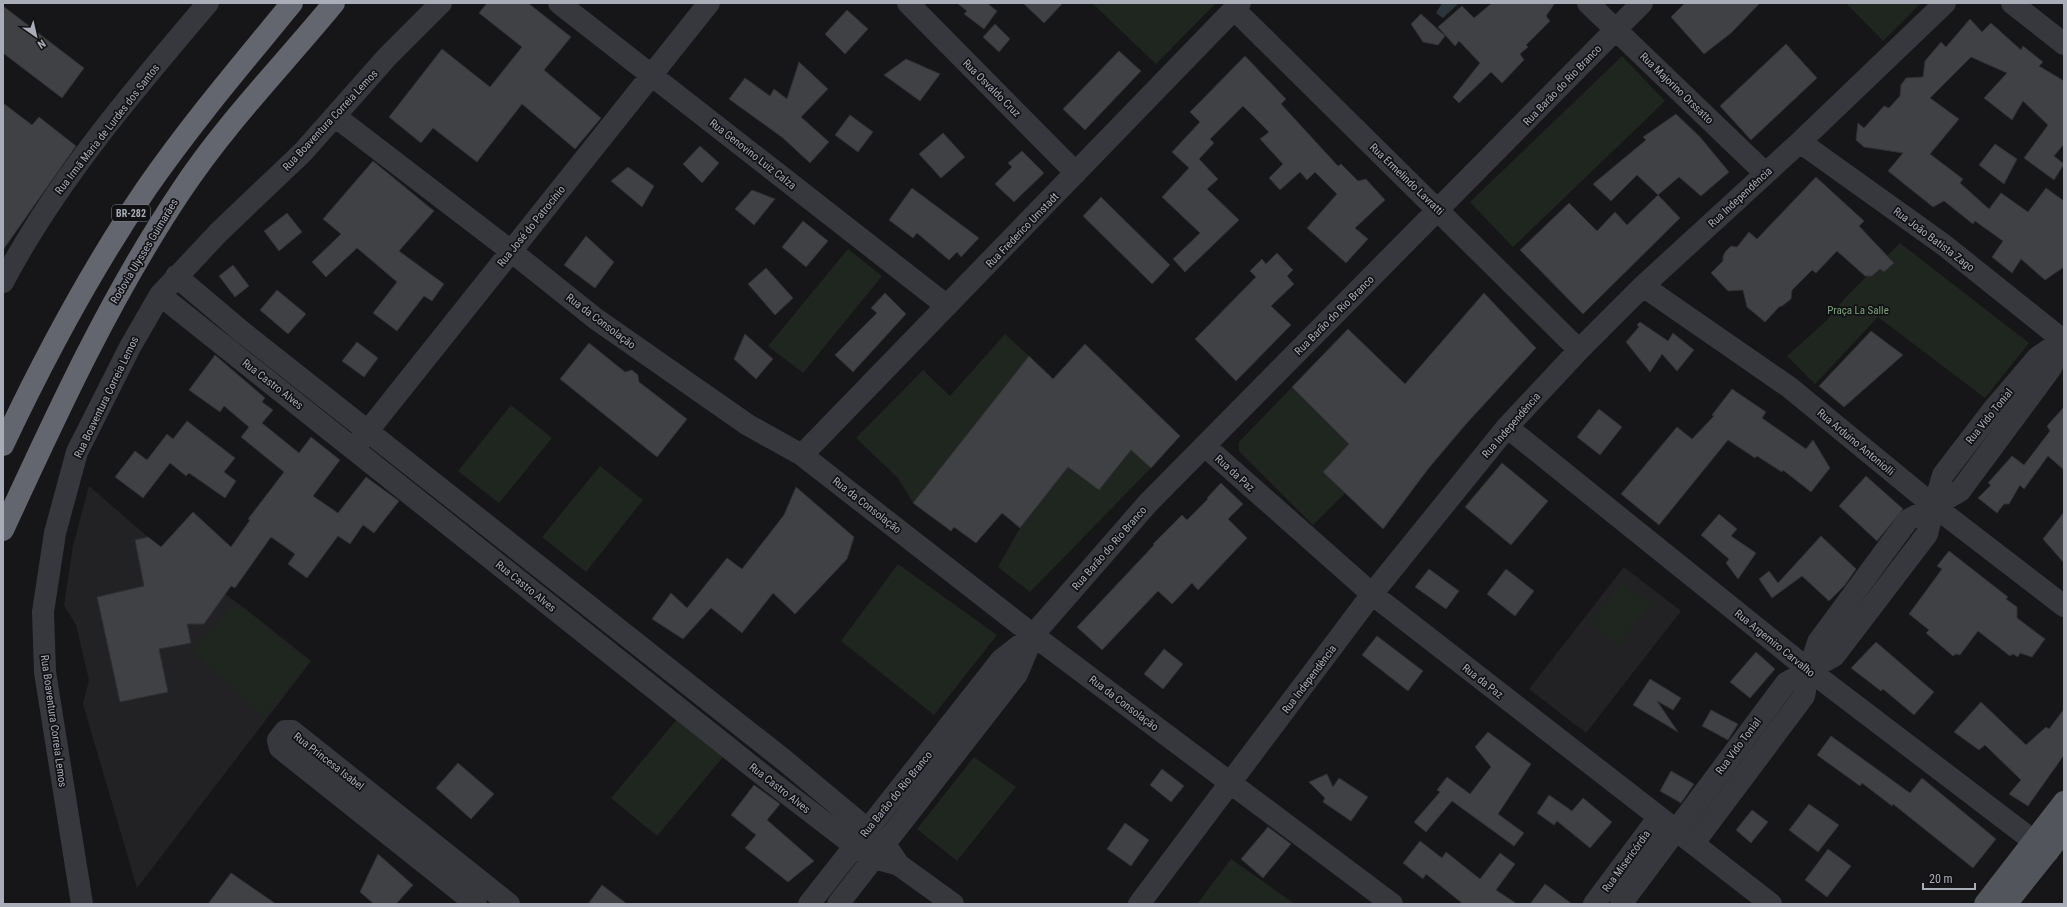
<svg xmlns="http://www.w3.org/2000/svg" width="2067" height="907" viewBox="0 0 2067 907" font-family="'Roboto Condensed',sans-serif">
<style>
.built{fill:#222225}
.green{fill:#1e261f}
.water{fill:#2c353c}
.building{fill:#404145;stroke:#303034}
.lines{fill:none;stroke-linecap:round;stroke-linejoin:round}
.minor{stroke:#37383d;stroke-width:22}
.major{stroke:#53555c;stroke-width:22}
.highway{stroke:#63666e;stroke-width:22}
.labels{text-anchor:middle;stroke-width:3.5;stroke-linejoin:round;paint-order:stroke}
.shield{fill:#111113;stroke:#7b7e86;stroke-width:1}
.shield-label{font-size:10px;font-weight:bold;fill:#a8adb8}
.street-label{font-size:11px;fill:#a8adb8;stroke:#111113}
.park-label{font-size:11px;fill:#7fa381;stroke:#111113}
</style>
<rect width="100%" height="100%" fill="#161618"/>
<path class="built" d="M89,486L148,537L247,610L311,661L137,888L83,704L89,680L76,625L64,605L73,546Z
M1624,567L1681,611L1586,733L1529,689Z"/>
<path class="green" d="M1092,3H1216L1156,64Z
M1846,3H1921L1883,41Z
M1622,56L1665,101L1513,247L1470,202Z
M1900,243L2029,343L1985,398L1878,317L1815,384L1787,356L1826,321L1845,298Z
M848,249L882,276L803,373L768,346Z
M1005,334L1029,356L913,503L898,478L856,438L923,370L950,396Z
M1292,387L1349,444L1324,472L1345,493L1313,525L1239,451V442Z
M511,405L552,438L499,503L458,471Z
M1106,427L1151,468L1030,592L998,567L1020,528L1068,467L1099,490L1121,463Z
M600,466L643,500L586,572L542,537Z
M898,564L997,635L934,715L841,641Z
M1623,582L1651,604L1617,645L1590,622Z
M236,602L309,662L264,717L192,651Z
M678,718L723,757L657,836L611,798Z
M974,757L1016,787L957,861L917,829Z
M1231,859L1295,904H1197Z"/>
<path class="water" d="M1442,3H1459L1443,18L1436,13Z"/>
<path class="building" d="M487,3H528L571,37L544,70L601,118L575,149L522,104L477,162L433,128L421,143L389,117L442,49L490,87L522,47L479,13Z
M957,3H987L997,11L984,29L964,14L967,11Z
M1023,3H1063L1044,23Z
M1492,3H1555L1546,16L1550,21L1526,45L1528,47L1520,54L1524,60L1502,83L1491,72L1459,103L1453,97L1480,63L1459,41L1455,46L1438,27L1462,6L1474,18Z
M1685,3H1760L1731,33L1704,54L1671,17Z
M3,6L84,68L62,98L3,53Z
M847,10L868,29L845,54L825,34Z
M1421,14L1445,36L1438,45L1423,42L1411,24Z
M1970,19L1982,32L1991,23L2021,50L2023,46L2043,62L2039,66L2064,81V144L2054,156L2064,164L2054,180L2024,158L2048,125L2023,101L2012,120L1984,98L2007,73L1971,57L1930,98L1959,119L1930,154L1963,179L1960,183L1989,209L2001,193L2028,212L2046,188L2064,201V267L2045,280L2021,259L2012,273L1992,257L2003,241L1975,221L1973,224L1944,201L1933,207L1888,171L1903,153L1864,147L1856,140L1858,123L1864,128L1884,106L1889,108L1900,96L1901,85L1906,78L1923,77L1925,61L1941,42L1946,47Z
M995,24L1010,39L999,52L983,37Z
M1786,44L1817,78L1751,140L1720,106Z
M1119,51L1141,71L1085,130L1063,109Z
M1245,56L1286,99L1281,104L1338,166L1341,164L1358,181L1366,179L1385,200L1355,228L1368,239L1346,263L1307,228L1337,194L1315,172L1307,180L1300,172L1280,190L1269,178L1283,164L1260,139L1269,132L1243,106L1210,139L1214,143L1199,159L1218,179L1207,189L1239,220L1185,272L1173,259L1200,233L1162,197L1189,168L1172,152L1200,122L1190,112Z
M906,59L940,74L920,101L884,75Z
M799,62L828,89L801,117L829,142L810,163L783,138L729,99L745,78L770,96L774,89L787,99Z
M3,103L32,125L39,117L76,146L3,250Z
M1676,114L1700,137L1729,172L1701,196L1679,177L1658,195L1637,175L1611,201L1593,184L1646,140L1643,137Z
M850,115L873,132L858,152L835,135Z
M943,133L965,157L941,178L919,154Z
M1995,144L2017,159L2004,184L1979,165Z
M700,146L719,163L702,183L683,164Z
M1022,151L1044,173L1014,202L995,184L1012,167L1008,163Z
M373,161L434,211L399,251L444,284L432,301L424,296L397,331L373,313L397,282L357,248L326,277L312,262L341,234L323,219Z
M628,167L654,186L642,207L611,181Z
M1816,177L1864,221L1859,226L1894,263L1884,272L1880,269L1872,276H1865L1837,251L1816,273L1812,270L1792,290L1791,299L1782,306L1779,307L1765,322L1747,307L1743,290L1728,291L1711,273L1723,261V256L1726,251L1731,246L1737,247L1749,232L1757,239Z
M912,188L979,238L961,257L957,252L949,260L917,233L913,238L889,220Z
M752,190L775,199L754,225L735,209Z
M1658,195L1680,218L1583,314L1520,250L1569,203L1597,231L1615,212L1627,225Z
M1101,197L1170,265L1152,284L1083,216Z
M287,213L302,232L279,251L264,231Z
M803,221L828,241L806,267L782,247Z
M586,236L614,262L595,288L564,265Z
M1277,253L1293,270L1287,276L1294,284L1271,306L1291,325L1236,381L1195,339L1256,277L1250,271L1262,259L1266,264Z
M233,265L249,286L235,297L219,276Z
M766,268L793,298L775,315L748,284Z
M277,290L306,314L288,334L260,310Z
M885,293L906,314L853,372L835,355L877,313L871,308Z
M1484,293L1536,348L1466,424L1428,469L1383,529L1323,472L1349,444L1292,387L1348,329L1405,384Z
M1640,322L1668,341L1673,333L1694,350L1677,371L1662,354L1650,372L1626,342L1639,327L1637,325Z
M1871,331L1903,355L1844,407L1819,386Z
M745,334L773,359L756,379L734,359Z
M357,342L378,358L364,377L342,361Z
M589,343L625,372L632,370L638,375L639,382L687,419L657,457L560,379Z
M1085,344L1180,436L1151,468L1131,450L1099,490L1068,467L1020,528L1002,513L976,543L954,527L951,531L913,503L1029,356L1053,379Z
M215,355L265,398L262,402L273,410L262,423L299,453L311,437L340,460L313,496L338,513L366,477L399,501L374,533L363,525L350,544L338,536L307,578L288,564L295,554L271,537L235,588L231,586L204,624H187L191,643L159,649L168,692L120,702L97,597L144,586L135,540L148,537L161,547L193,512L231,547L250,520L248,519L284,472L241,437L249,427L224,406L220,412L189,390Z
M1732,389L1766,412L1762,418L1806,449L1813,440L1830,468L1811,492L1783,470L1782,472L1757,456L1755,458L1728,440L1659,525L1621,494L1677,427L1692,439L1714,416L1712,415Z
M2064,407V470L2048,456L2024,489L2020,485L2009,504H2004L1997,513L1978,498L1991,485L1988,483L2012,456L2024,465L2050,431L2047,426Z
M1599,409L1622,427L1600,455L1577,437Z
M187,421L235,458L224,472L236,481L225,498L189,473L186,476L170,463L143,498L115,477L135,451L147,460L167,434L173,439Z
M1502,463L1548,501L1511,545L1465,507Z
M1866,476L1903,509L1877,541L1839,506Z
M1221,483L1243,504L1228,519L1247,538L1198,590L1192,583L1172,604L1158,591L1102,650L1077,627L1154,545L1153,544L1182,515L1187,520L1208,499L1207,498Z
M796,487L854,537L847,559L795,614L773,593L742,633L711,608L683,639L652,619L671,593L687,608L727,558L742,569L784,515Z
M2064,512V563L2043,539Z
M1719,514L1737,529L1731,536L1756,553L1738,579L1726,563L1729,559L1701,535Z
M1821,536L1856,569L1845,585L1829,601L1802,576L1772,598L1759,579L1769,571L1778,583Z
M1949,551L2008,597L2006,599L2017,607V618L2045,639L2032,657L2020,653L2018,657L2013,654L2010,656L1978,631L1960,655L1956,654L1953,656L1926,633L1929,630L1909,614L1942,569L1937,566Z
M1429,569L1459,591L1446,609L1415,587Z
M1506,569L1534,591L1515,616L1487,594Z
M1377,636L1423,671L1408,691L1362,655Z
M1876,642L1934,692L1914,715L1883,689L1881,691L1851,668Z
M1164,649L1183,664L1163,689L1144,674Z
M1756,652L1775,669L1750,698L1730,682Z
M1650,679L1681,698L1673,710L1657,701L1678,732L1633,705Z
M1981,702L2026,745L2046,727L2049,729L2064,709V755L2028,806L2009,794L2021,780L1985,745L1979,750L1954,732Z
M1711,710L1738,724L1728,740L1702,726Z
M1488,732L1531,764L1498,814L1524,833L1514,846L1452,801L1426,832L1414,822L1440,792L1437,790L1447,777L1470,794L1491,767L1475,747Z
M1831,736L1910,793L1922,778L1996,839L1973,868L1893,804L1892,806L1862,783L1860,786L1817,755Z
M458,763L494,794L471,819L436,788Z
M1162,769L1184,786L1171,802L1150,785Z
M1671,771L1694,784L1681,803L1660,791Z
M1327,774L1333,787L1339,778L1368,797L1351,821L1323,802L1325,798L1309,782Z
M754,785L780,804L767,820L814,861L788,882L745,848L756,835L731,815Z
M1549,795L1572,811L1583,798L1612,822L1590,848L1557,821L1554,825L1537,813Z
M1809,804L1839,825L1818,852L1789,830Z
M1752,810L1768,822L1751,843L1736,830Z
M1125,823L1149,840L1131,866L1107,849Z
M1268,827L1291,844L1263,878L1241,859Z
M1420,841L1442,858L1446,852L1480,879L1500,853L1515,864L1496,890L1517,904H1463L1426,874L1423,879L1403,863Z
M1828,849L1851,866L1827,897L1805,880Z
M378,854L413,885L396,904H374L360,892Z
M231,873L276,904H208Z
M1545,884L1572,904H1530Z
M602,885L627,904H588Z"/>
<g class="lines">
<path class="minor" d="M559,3L947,306
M908,3L1076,173
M1588,3L1765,173
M2012,3L2064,44
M1234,9L1579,350
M336,117L511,251L596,319L748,425L802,455L1033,635L1392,904
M1800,142L1944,245L2064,341
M176,276L241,331L784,760L885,844L899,865
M3,282C57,180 133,91 208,3
M1643,286L1789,387L1934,506L2064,606
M160,295L769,780L855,846L874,858L899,865L953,904
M1507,427L1809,670L2048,852
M359,442L709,3
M1205,446L1372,594L1771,904
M802,455L1240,3
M1694,843L1804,696L1809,670L1834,656L1927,534L1934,506L1960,491L2051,368L2064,339
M82,904L45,672L43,612L55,533L77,452L130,347L160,295L219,232L303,152L387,57L441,3
M476,904L280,748L278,740L285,731H292L509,904
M809,904L1001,660L1033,635L1148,503L1642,3
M838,904L1017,674L1033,636
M1139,904L1372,594L1507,427L1579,350L1643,286L1800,142L1945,3
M1594,904L1658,818
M1621,904L1786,683L1809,670L1818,642L1908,520L1934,506L1943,475L1992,411L2038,357L2063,340"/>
<path class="major" d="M1985,904L2064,802
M2006,904L2064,831"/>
<path class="highway" d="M3,445C45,356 91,270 146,189C191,124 242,64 292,3
M3,530C56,415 110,297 181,191C226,123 283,65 334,3"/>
</g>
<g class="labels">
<rect class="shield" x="112" y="205" width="38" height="16" rx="3"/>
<g class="shield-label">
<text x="131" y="217">BR-282</text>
</g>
<g class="street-label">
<text transform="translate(1562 85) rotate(-46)" y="4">Rua Barão do Rio Branco</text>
<text transform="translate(992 88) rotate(45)" y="4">Rua Osvaldo Cruz</text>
<text transform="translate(1677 88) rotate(44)" y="4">Rua Majorino Orssatto</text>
<text transform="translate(330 120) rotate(-47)" y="4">Rua Boaventura Correia Lemos</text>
<text transform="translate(107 129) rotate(-52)" y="4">Rua Irmã Maria de Lurdes dos Santos</text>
<text transform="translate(753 154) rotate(38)" y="4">Rua Genovino Luiz Calza</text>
<text transform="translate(1407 179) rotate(44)" y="4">Rua Ermelindo Lavratti</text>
<text transform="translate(1740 197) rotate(-43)" y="4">Rua Independência</text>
<text transform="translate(531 226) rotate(-51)" y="4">Rua José do Patrocínio</text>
<text transform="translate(1022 230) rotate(-46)" y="4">Rua Frederico Umstadt</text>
<text transform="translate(1934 239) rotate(37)" y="4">Rua João Batista Zago</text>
<text transform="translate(144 251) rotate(-59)" y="4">Rodovia Ulysses Guimarães</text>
<text transform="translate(1334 315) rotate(-45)" y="4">Rua Barão do Rio Branco</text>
<text transform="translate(601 321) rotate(37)" y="4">Rua da Consolação</text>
<text transform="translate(273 384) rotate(38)" y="4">Rua Castro Alves</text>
<text transform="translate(106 397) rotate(-64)" y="4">Rua Boaventura Correia Lemos</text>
<text transform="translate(1989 416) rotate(-51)" y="4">Rua Vido Tonial</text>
<text transform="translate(1511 425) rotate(-49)" y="4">Rua Independência</text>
<text transform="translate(1856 442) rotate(40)" y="4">Rua Arduino Antoniolli</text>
<text transform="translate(1235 473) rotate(42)" y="4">Rua da Paz</text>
<text transform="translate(867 505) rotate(38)" y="4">Rua da Consolação</text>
<text transform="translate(1109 548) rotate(-49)" y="4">Rua Barão do Rio Branco</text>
<text transform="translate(526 586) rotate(39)" y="4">Rua Castro Alves</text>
<text transform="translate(1775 643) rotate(39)" y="4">Rua Argemiro Carvalho</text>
<text transform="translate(1309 679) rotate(-53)" y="4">Rua Independência</text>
<text transform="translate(1483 681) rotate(38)" y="4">Rua da Paz</text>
<text transform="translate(1124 703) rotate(37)" y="4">Rua da Consolação</text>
<text transform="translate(54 721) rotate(82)" y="4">Rua Boaventura Correia Lemos</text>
<text transform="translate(1738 746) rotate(-53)" y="4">Rua Vido Tonial</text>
<text transform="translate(329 761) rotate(38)" y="4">Rua Princesa Isabel</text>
<text transform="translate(780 788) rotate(38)" y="4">Rua Castro Alves</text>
<text transform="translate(896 794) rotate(-51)" y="4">Rua Barão do Rio Branco</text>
<text transform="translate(1626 861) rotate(-54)" y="4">Rua Misericórdia</text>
</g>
<g class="park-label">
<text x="1858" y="314">Praça La Salle</text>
</g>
</g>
<rect width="2067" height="907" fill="none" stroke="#a8adb8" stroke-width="8"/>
<g transform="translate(36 36) rotate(146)" stroke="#111113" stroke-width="3" paint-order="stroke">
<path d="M0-3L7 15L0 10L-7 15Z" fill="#a8adb8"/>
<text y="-6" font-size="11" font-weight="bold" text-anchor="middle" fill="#a8adb8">N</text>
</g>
<path d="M1923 883v6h52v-6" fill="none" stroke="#a8adb8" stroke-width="2"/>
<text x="1929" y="883" font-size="12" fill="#a8adb8" stroke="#111113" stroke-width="3" paint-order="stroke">20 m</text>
</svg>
